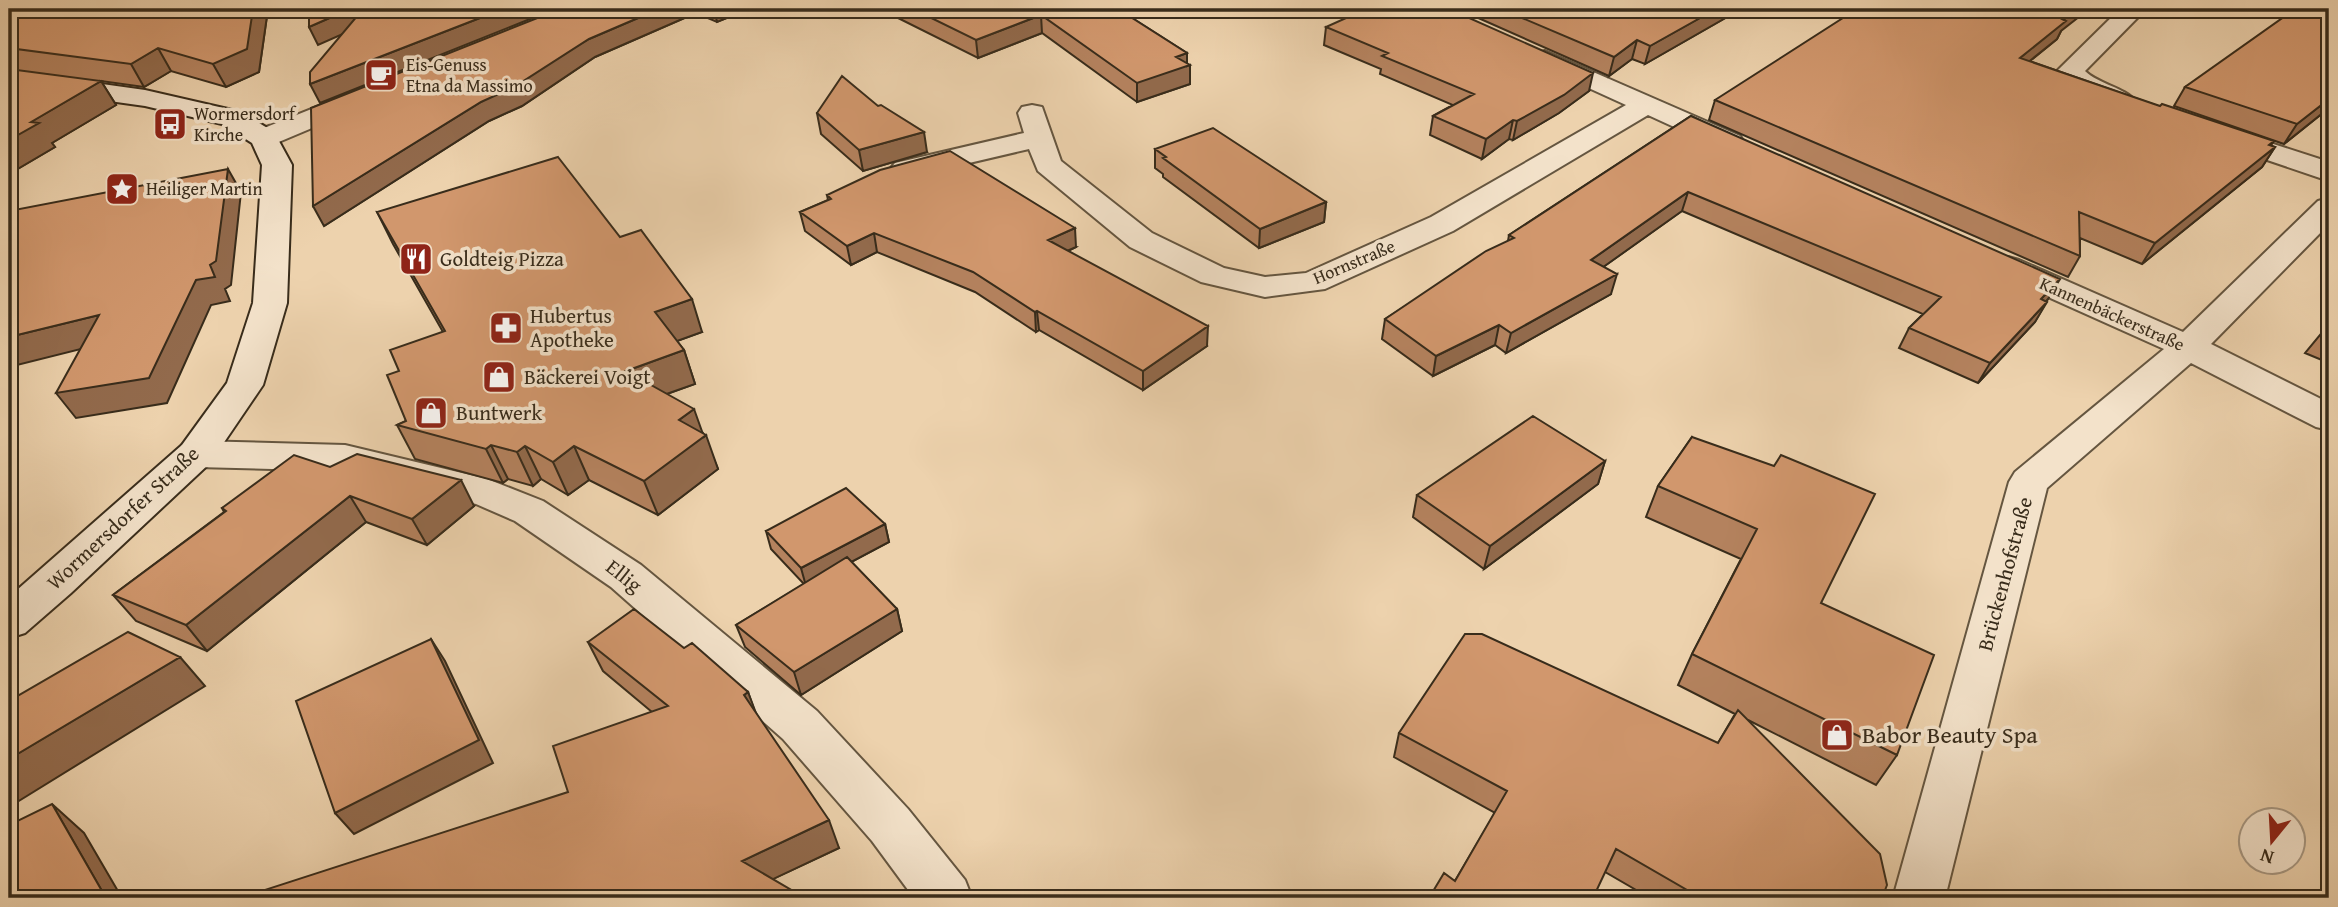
<svg xmlns="http://www.w3.org/2000/svg" width="2338" height="907" viewBox="0 0 2338 907" font-family="'Gentium Book Plus',serif">
<style>
.lines{fill:none;stroke-linecap:round;stroke-linejoin:round}
.minor-casing{stroke:#655640;stroke-width:4}
.secondary-casing{stroke:#382c1b;stroke-width:4}
.minor{fill:#f3e2ca;fill-rule:evenodd}
.secondary{fill:#f3e2ca;fill-rule:evenodd}
.wall{fill:#b4825e;stroke:#382c1b;stroke-width:2}
.shaded-wall{fill:#926a4c;stroke:#382c1b;stroke-width:2}
.building{fill:#d1976d;stroke:#382c1b;stroke-width:2}
.labels{text-anchor:middle;stroke-width:7;stroke-linejoin:round;paint-order:stroke}
.far-poi-label{font-size:18px;fill:#382c1b;stroke:#f3e2ca;text-anchor:start}
.far-street-label{font-size:18px;fill:#382c1b;stroke:#f3e2ca}
.poi-label{font-size:21px;fill:#382c1b;stroke:#f3e2ca;text-anchor:start}
.street-label{font-size:21px;fill:#382c1b;stroke:#f3e2ca}
.near-poi-label{font-size:24px;fill:#382c1b;stroke:#f3e2ca;text-anchor:start}
</style>
<rect width="100%" height="100%" fill="#edd2ad"/>
<filter id="stains"><feTurbulence type="fractalNoise" baseFrequency=".00286" numOctaves="4"/><feColorMatrix values="0 0 0 0 .2 0 0 0 0 .09 0 0 0 0 .02 0 0 0 .5 -.17"/></filter>
<radialGradient id="worn" r=".72"><stop offset=".6" stop-color="#630" stop-opacity="0"/><stop offset="1" stop-color="#630" stop-opacity=".3"/></radialGradient>
<g class="lines">
<defs>
<path id="minor" d="M2120,9H2146L2085,71C2098,84 2126,88 2135,101L2131,107C2104,113 2072,91 2058,70Z
M1545,51L1740,136L1744,142L1740,148L1730,151L1720,148L1648,115L1453,231L1325,289L1265,297L1201,282L1130,247L1038,171L1029,149L905,178L895,175L890,169L895,163L1024,133L1018,113L1022,107L1032,105L1042,107L1061,161L1152,233L1224,268L1265,277L1306,273L1431,217L1626,105L1536,64L1532,59L1536,54Z
M359,90L369,92L372,98L369,104L274,144L264,146L254,144L250,138L254,132Z
M2221,127L2329,162V181L2211,141L2207,135L2211,129Z
M2329,198V224L2211,344L2329,403V430L2316,427L2191,363L2047,488L1945,898H1893L2009,482L2015,472L2164,349L1997,274L1992,267L1997,260L2008,257L2019,260L2183,332L2318,201Z
M196,441L345,445L487,479L543,501L641,565L817,711L908,809L965,880L972,898H914L872,841L783,739L611,587L515,521L476,504L345,471L196,467L182,463L177,454L182,445Z"/>
<path id="secondary" d="M9,71L145,90L241,112L274,132L292,165L287,303L263,385L210,463L71,593L25,633L9,638V597L182,445L227,383L253,303L262,165L252,143L222,124L145,106L9,87Z"/>
</defs>
<use href="#minor" class="minor-casing"/>
<use href="#secondary" class="secondary-casing"/>
<use href="#minor" class="minor"/>
<use href="#secondary" class="secondary"/>
</g>
<path class="wall" d="M9,9H268L259,72L226,87L171,71L144,87L101,81L116,105L52,143L55,147L9,174Z
M560,9H749L717,22L696,13L595,57L522,106L489,121L324,226Z
M880,9H1118L1187,53V63L1190,84L1137,102L1042,33L978,58Z
M1458,9H1741L1645,64L1632,59L1609,76Z
M2329,9V108L2284,144L2174,106L2185,87Z
M1326,27L1589,91L1559,113L1513,140L1509,139L1482,159L1430,135L1433,116L1453,105L1380,74L1381,69L1324,45Z
M2061,31L2057,39L2030,61L2275,147L2262,167L2142,264L2080,238V256L2068,277L1709,120L1715,100Z
M878,106L927,152L863,171L821,134L817,113Z
M1691,116L2048,299L2035,322L1978,383L1899,348L1909,328L1923,314L1682,211L1603,267L1611,294L1506,353L1495,345L1433,376L1382,339L1385,319L1508,241L1509,235Z
M1155,149L1326,202L1324,222L1259,248L1163,177V174L1155,168Z
M827,195L1076,247L1068,251L1207,346L1143,390L1039,330L1036,332L975,292L877,252L851,265L805,231L800,212L828,200Z
M377,212L620,237L702,332L677,341L684,350L695,384L667,394L703,433L718,469L658,515L589,480L568,495L541,479L533,486L508,479L503,483L415,459L397,425L406,421L399,371L443,332L393,244Z
M2329,324V363L2305,353Z
M1692,437L1821,603L1897,755L1876,785L1748,720L1882,898H1650L1605,872L1455,881L1495,813L1394,757L1399,733L1718,743L1735,714L1678,685L1692,654L1741,559L1646,517L1658,486Z
M1605,461L1598,484L1484,569L1413,517L1417,495Z
M330,467L474,506L427,545L366,522L207,651L136,621L113,595L224,512L222,508Z
M885,524L889,542L851,562L897,609L902,631L801,695L745,647L736,625L804,584L771,549L766,531Z
M588,642L684,648L748,692L755,712L839,848L773,879L568,792L652,712L603,671Z"/>
<path class="shaded-wall" d="M253,9H268L259,72L226,87L213,64Z
M350,9H375L379,18L318,45L309,27Z
M503,9H555L320,103L310,84Z
M659,9H695L696,13L595,57L522,106L489,121L324,226L313,206L481,102L589,39Z
M714,9H749L717,22Z
M1716,9H1741L1645,64L1650,46Z
M2076,9H2089L2061,31L2057,39L2011,76L2020,58Z
M1041,15L1042,33L978,58L976,40Z
M1637,40L1632,59L1609,76L1614,57Z
M158,48L171,71L144,87L131,64Z
M1187,53V66L1190,65V84L1137,102V83L1176,57Z
M1593,73L1589,91L1559,113L1513,140L1517,121Z
M101,81L116,105L52,143L55,147L9,174V140L31,122Z
M2329,99V108L2284,144L2297,124Z
M1513,120L1509,139L1482,159L1486,139Z
M924,132L927,152L863,171L859,150Z
M2274,141L2264,156L2275,147L2262,167L2142,264L2155,243Z
M228,169L241,192L231,285L225,289L230,301L211,305L167,403L76,418L56,393L196,280L210,265Z
M1688,192L1682,211L1585,280L1591,260Z
M1326,202L1324,222L1259,248L1260,229Z
M1075,228L1076,247L1049,259L1048,240Z
M874,233L877,252L851,265L847,246Z
M1617,274L1611,294L1506,353L1511,333Z
M2060,279L2048,299L2030,320L2041,299Z
M692,299L702,332L666,345L655,312Z
M2047,302L2035,322L1978,383L1990,363Z
M1037,311L1039,330L1036,332L1035,312Z
M99,315L117,340L9,367V337Z
M1499,325L1495,345L1433,376L1436,356Z
M1208,326L1207,346L1143,390V371Z
M684,350L695,384L638,404L626,371Z
M694,409L704,437L706,435L718,469L658,515L644,481L679,420Z
M491,445L508,479L503,483L486,449Z
M525,446L541,479L533,486L517,452Z
M574,446L589,480L568,495L553,462Z
M1605,461L1598,484L1484,569L1490,546Z
M461,480L474,506L427,545L412,519Z
M350,496L366,522L207,651L186,625Z
M885,524L889,542L806,586L801,568Z
M897,609L902,631L801,695L794,672Z
M431,639L445,661L493,763L354,834L335,813Z
M180,657L205,686L9,807V759Z
M748,692L759,721L744,695Z
M52,804L84,833L122,898H106Z
M829,820L839,848L754,888L742,861Z"/>
<path class="building" d="M9,9H253L247,49L213,64L158,48L131,64L9,48Z
M309,9H350L309,27Z
M363,9H503L310,84V72Z
M560,9H659L589,39L514,87L481,102L313,206L311,108Z
M913,9H1118L1187,53L1176,57L1190,65L1137,83L1041,15L976,40Z
M1366,9H1449L1593,73L1564,95L1517,121L1513,120L1486,139L1433,116L1474,94L1382,56L1388,53L1326,27Z
M1501,9H1716L1650,46L1637,40L1614,57Z
M1857,9H2076L2062,19L2066,21L2020,58L2160,106L2162,104L2274,141L2269,145L2275,147L2155,243L2079,212L2080,256L1715,100Z
M2295,9H2329V99L2297,124L2185,87Z
M9,69L101,81L31,122L39,123L9,140Z
M842,76L878,106L881,105L924,132L859,150L817,113Z
M1691,116L2060,279L2041,299L2047,302L1990,363L1909,328L1941,297L1688,192L1591,260L1617,274L1511,333L1499,325L1436,356L1385,319L1486,251L1514,238L1509,235Z
M1213,128L1326,202L1260,229L1163,158L1166,157L1155,149Z
M950,151L1075,228L1048,240L1208,326L1143,371L1037,311L1035,312L973,272L874,233L847,246L800,212L831,199L827,195L880,170Z
M558,157L620,237L641,230L692,299L655,312L684,350L626,371L694,409L679,420L706,435L644,481L574,446L553,462L525,446L517,452L491,445L486,449L397,425L406,421L387,375L399,371L390,350L445,331L377,212Z
M228,169L216,261L210,265L215,277L196,280L149,378L56,393L99,315L9,337V211Z
M2329,324V333L2323,331Z
M1533,416L1605,461L1490,546L1417,495Z
M1692,437L1774,466L1781,455L1875,494L1821,603L1934,655L1897,755L1692,654L1757,529L1658,486Z
M357,454L461,480L412,519L350,496L186,625L113,595L226,511L222,508L294,455L330,467Z
M846,488L885,524L801,568L766,531Z
M847,557L897,609L794,672L736,625Z
M634,609L684,648L692,643L748,692L744,695L829,820L742,861L805,898H240L568,792L553,746L668,706L588,642Z
M128,632L180,657L9,759V690L19,695Z
M1465,634H1482L1718,743L1738,710L1880,854L1887,885L1882,898H1701L1616,849L1593,898H1429L1444,873L1455,881L1507,791L1399,733Z
M431,639L479,740L335,813L296,701Z
M52,804L106,898H9V825Z"/>
<defs>
<symbol id="cafe-square" viewBox="-11 -11 22 22"><rect x="-9" y="-9" width="18" height="18" rx="4" fill="#8f2418" stroke="#f3e2ca"/><path d="M-5.5-4.5H6V0H3Q3 3.5 0 3.5H-2.5Q-5.5 3.5-5.5 0ZM3-3.2v2h1.7v-2ZM-6 4.5H4V6H-6Z" fill="#fff"/></symbol>
<symbol id="bus-square" viewBox="-11 -11 22 22"><rect x="-9" y="-9" width="18" height="18" rx="4" fill="#8f2418" stroke="#f3e2ca"/><path d="M-5-6H5V4H4V6H2V4H-2V6H-4V4H-5ZM-3.5-4V0h7V-4ZM-3.5 1.2v1.5H-2V1.2ZM2 1.2v1.5H3.5V1.2Z" fill="#fff"/></symbol>
<symbol id="sight-square" viewBox="-11 -11 22 22"><rect x="-9" y="-9" width="18" height="18" rx="4" fill="#8f2418" stroke="#f3e2ca"/><path d="M0-6L1.8-2.2L6-1.7L2.9 1.2L3.7 5.4L0 3.3L-3.7 5.4L-2.9 1.2L-6-1.7L-1.8-2.2Z" fill="#fff"/></symbol>
<symbol id="restaurant-square" viewBox="-11 -11 22 22"><rect x="-9" y="-9" width="18" height="18" rx="4" fill="#8f2418" stroke="#f3e2ca"/><path d="M-5-6h1v4h1v-4h1v4h1v-4h1v5L-1.5 .5V6h-2V.5L-5-1ZM5-6V6H3V1.5H1.5Q1.5-4 5-6Z" fill="#fff"/></symbol>
<symbol id="pharmacy-square" viewBox="-11 -11 22 22"><rect x="-9" y="-9" width="18" height="18" rx="4" fill="#8f2418" stroke="#f3e2ca"/><path d="M-2-6h4v4h4v4h-4v4h-4v-4h-4v-4h4Z" fill="#fff"/></symbol>
<symbol id="shop-square" viewBox="-11 -11 22 22"><rect x="-9" y="-9" width="18" height="18" rx="4" fill="#8f2418" stroke="#f3e2ca"/><path d="M-5-2.5h2.3a2.7 3.5 0 0 1 5.4 0H5L5.5 6h-11ZM-1.5-2.5h3a1.5 2.3 0 0 0-3 0Z" fill="#fff"/></symbol>
</defs>
<g fill-rule="evenodd">
<use href="#cafe-square" x="362" y="56" width="38" height="38"/>
<use href="#bus-square" x="151" y="105" width="38" height="38"/>
<use href="#sight-square" x="103" y="170" width="38" height="38"/>
<use href="#restaurant-square" x="397" y="240" width="38" height="38"/>
<use href="#pharmacy-square" x="487" y="309" width="38" height="38"/>
<use href="#shop-square" x="480" y="358" width="38" height="38"/>
<use href="#shop-square" x="412" y="394" width="38" height="38"/>
<use href="#shop-square" x="1818" y="716" width="38" height="38"/>
</g>
<g class="labels">
<g class="far-poi-label">
<text x="406" y="71">Eis-Genuss<tspan x="406" dy="21">Etna da Massimo</tspan></text>
<text x="194" y="120">Wormersdorf<tspan x="194" dy="21">Kirche</tspan></text>
<text x="146" y="195">Heiliger Martin</text>
</g>
<g class="far-street-label">
<text transform="translate(1354 262) rotate(-23)" y="6">Hornstraße</text>
<text transform="translate(2112 314) rotate(24)" y="6">Kannenbäckerstraße</text>
</g>
<g class="poi-label">
<text x="440" y="266">Goldteig Pizza</text>
<text x="530" y="323">Hubertus<tspan x="530" dy="24">Apotheke</tspan></text>
<text x="524" y="384">Bäckerei Voigt</text>
<text x="456" y="420">Buntwerk</text>
</g>
<g class="street-label">
<text transform="translate(123 518) rotate(-43)" y="7">Wormersdorfer Straße</text>
<text transform="translate(2005 574) rotate(-75)" y="7">Brückenhofstraße</text>
<text transform="translate(624 576) rotate(38)" y="7">Ellig</text>
</g>
<g class="near-poi-label">
<text x="1862" y="743">Babor Beauty Spa</text>
</g>
</g>
<rect width="2338" height="907" fill="none" stroke="#edd2ad" stroke-width="35"/>
<rect x="10" y="10" width="2317" height="886" fill="none" stroke="#382c1b" stroke-width="3.5"/>
<rect x="18" y="18" width="2303" height="872" fill="none" stroke="#382c1b" stroke-width="2"/>
<g transform="translate(2272 841) rotate(198)"><circle r="33" fill="#f3e2ca" stroke="#a89984" stroke-width="2"/>
<path d="M0-5L12 26L0 18L-12 26Z" fill="#8f2418"/>
<text y="-10" font-size="19" font-weight="bold" text-anchor="middle" fill="#382c1b">N</text>
</g>
<rect width="100%" height="100%" filter="url(#stains)"/>
<rect width="100%" height="100%" fill="url(#worn)"/>
</svg>
